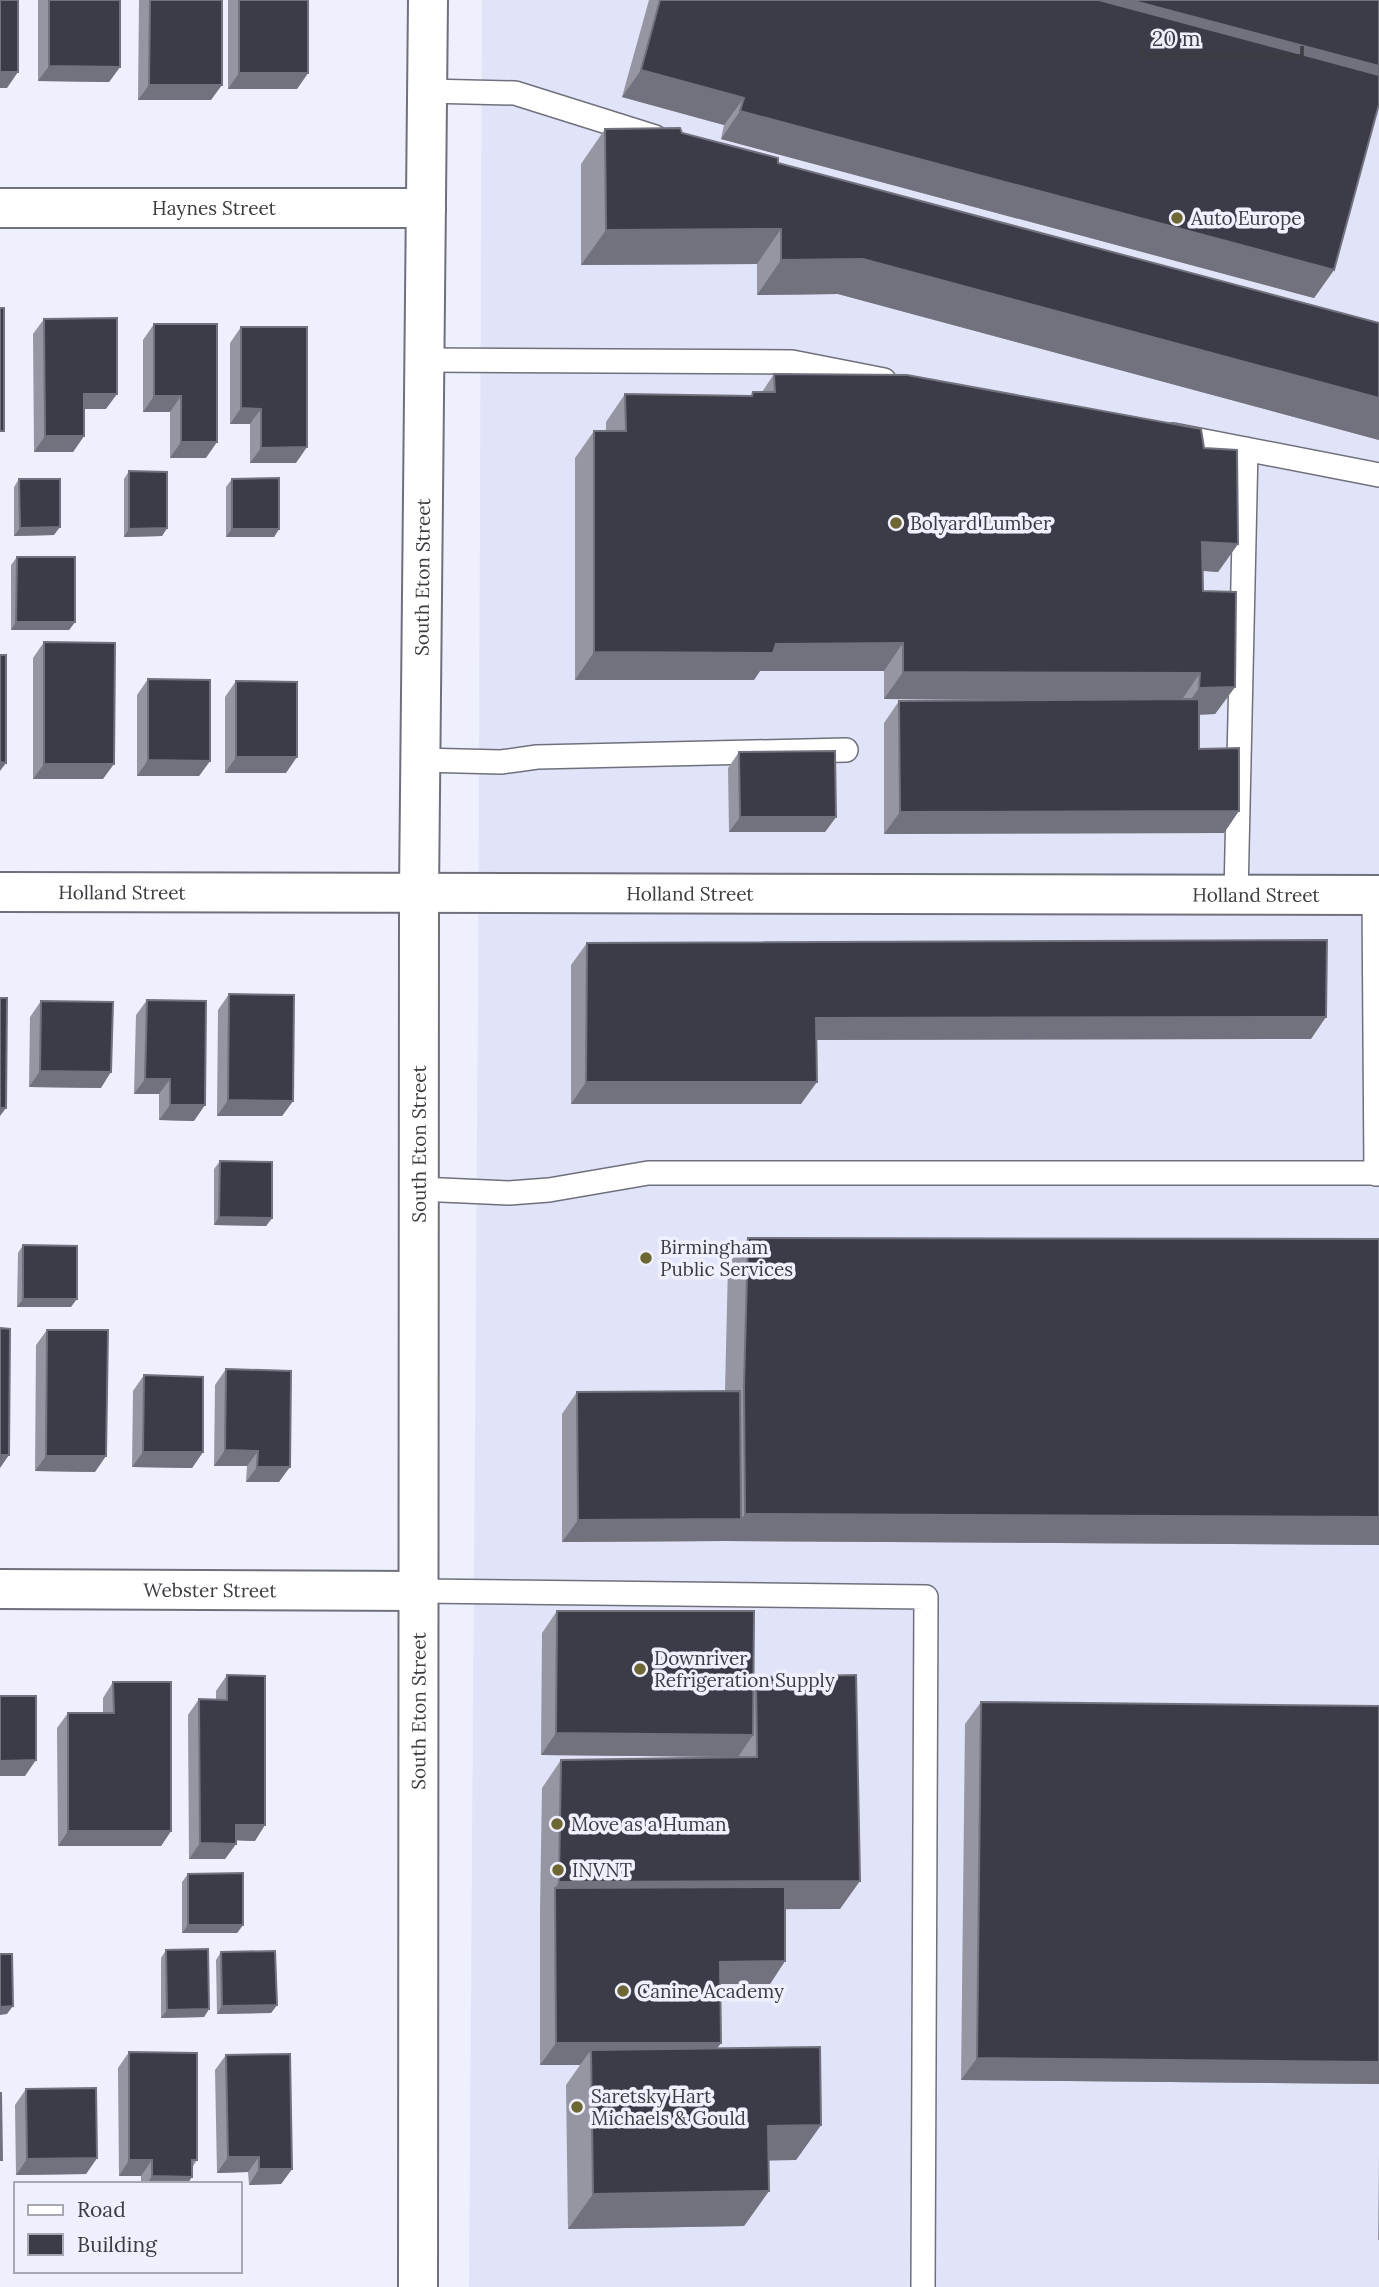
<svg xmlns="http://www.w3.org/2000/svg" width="1379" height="2287" viewBox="0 0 1379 2287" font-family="Lora,serif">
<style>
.built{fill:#e1e3f8}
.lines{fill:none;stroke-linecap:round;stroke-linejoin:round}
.lane-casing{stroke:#6f707c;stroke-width:26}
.street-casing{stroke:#6f707c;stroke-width:42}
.secondary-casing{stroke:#6f707c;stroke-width:42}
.lane{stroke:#fff;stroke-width:23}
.street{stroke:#fff;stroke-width:38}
.secondary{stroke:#fff;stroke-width:38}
.wall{fill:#9596a2}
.shaded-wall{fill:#71727e}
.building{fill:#3b3c47;stroke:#71727e;stroke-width:2}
.poi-dot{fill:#6d6733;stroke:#eff0fe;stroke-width:2.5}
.labels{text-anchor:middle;stroke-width:7;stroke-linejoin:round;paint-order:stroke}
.street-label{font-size:19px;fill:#3c3c41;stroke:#eff0fe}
.poi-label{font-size:19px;fill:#3c3c41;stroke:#eff0fe;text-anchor:start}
</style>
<rect width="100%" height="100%" fill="#eff0fe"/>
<path class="built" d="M482,0H1379V2287H469L478,993Z"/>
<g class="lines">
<defs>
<path id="lane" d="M427,91L515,93L655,137
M425,360L792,362L884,380
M1173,435L1379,475
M420,760L501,762L537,757L846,750
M1236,895L1246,449
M1374,895L1376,1174
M419,1189L509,1193L549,1190L648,1173H1379
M420,1591L926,1597L923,2287"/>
<g id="street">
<path id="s1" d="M0,208H426"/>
<path id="s2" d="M0,892L1379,895"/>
<path id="s3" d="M0,1589L420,1591"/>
</g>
<g id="secondary">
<path id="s4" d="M418,2287L419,893L428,0"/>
</g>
</defs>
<use href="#lane" class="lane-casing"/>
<use href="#street" class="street-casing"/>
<use href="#secondary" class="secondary-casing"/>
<use href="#lane" class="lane"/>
<use href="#street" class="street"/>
<use href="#secondary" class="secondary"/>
</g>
<path class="wall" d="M38,0H120V67L109,82L38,81Z
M139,0H222L211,100H138Z
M228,0H308V73L297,89H228Z
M649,0H1379L1334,270L1314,298L721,139L724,125L622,97Z
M605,129L682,133L778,163L1379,323V440L838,294L757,295V264L581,265V164Z
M44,319L106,409H84V436L73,452H34L33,334Z
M154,324L206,458H170V412H143V340Z
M241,327L296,463H250V424H230V343Z
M774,374L1204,448L1238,544L1218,572L1203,571V591L1235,687L1215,714L1199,715V749L1224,833L884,834V723L899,701L1040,700L884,699V671H760L754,680H575V458L594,431H606V422L625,394L751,396L753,392H762Z
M129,471L167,528L162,536L124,537V479Z
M19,479L54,535L14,536V487Z
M232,479L279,529L274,537H226V487Z
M17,557L75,622L69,630H11V565Z
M44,642L103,779H33V658Z
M148,679L210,761L199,776H137V695Z
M236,681L286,773H225V697Z
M739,752L836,817L825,832H729L728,768Z
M587,943L1311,1039L816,1040L801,1104H571V965Z
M229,994L293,1101L282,1116H217L218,1010Z
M147,1000L194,1121L159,1120V1094H134L136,1015Z
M41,1001L101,1088L29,1087L30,1017Z
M220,1161L272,1218L266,1226L214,1225V1169Z
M748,1238L1379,1239V1545L725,1541L562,1542V1414L577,1392L725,1391L728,1265Z
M23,1245L71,1307H17L18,1253Z
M47,1330L95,1472L35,1471L36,1345Z
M226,1369L279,1482H246L247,1466H214L215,1385Z
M144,1375L203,1452L192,1468L132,1467L133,1391Z
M557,1611L754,1681L756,1677L840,1909H785V1961L770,1984H720L721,2043L717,2048L821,2125L796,2160H768L769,2191L744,2226L568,2229L566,2085L580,2065H540V1910L542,1788L561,1760L738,1757L541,1755L542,1633Z
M227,1675L255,1841L236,1840V1844L225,1859H189L188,1715L199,1699H216V1691Z
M113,1682L171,1831L161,1846H58L57,1728L68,1713H103V1698Z
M981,1702L1379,1706V2084L961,2080L965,1724Z
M188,1874L243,1925L237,1933H182V1882Z
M166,1950L209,2009L204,2017L161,2018V1958Z
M221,1952L277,2005L271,2013L217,2014L216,1960Z
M129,2052L197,2160L192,2168V2177L187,2184H141V2176H119L118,2068Z
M226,2055L292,2169L281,2184L249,2185L248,2172L217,2173L215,2070Z
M26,2089L97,2158L86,2174L16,2175L15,2105Z
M1379,2155V2240H1378Z"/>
<path class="shaded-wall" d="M1006,0H1130L1379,66V98Z
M49,66L120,67L109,82L38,81Z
M641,70L744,98L724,125L622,97Z
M0,72H18L7,88H0Z
M239,73H308L297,89H228Z
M149,85H222L211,100H138Z
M740,111L1334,270L1314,298L721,139Z
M781,229L757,264L581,265L606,230Z
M863,259L1379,398V440L838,294L757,295L781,260Z
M84,394H117L106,409H73Z
M154,396H181L170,412H143Z
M241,408L261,409L250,424H230Z
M45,436H84L73,452H34Z
M181,442H217L206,458H170Z
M307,447L296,463H250L261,448Z
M60,527L54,535L14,536L20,528Z
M167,528L162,536L124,537L129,529Z
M232,529H279L274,537H226Z
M1202,542L1238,544L1218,572L1183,569Z
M16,622H75L69,630H11Z
M903,643L884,671H760L754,680H575L594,652L776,644Z
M903,672L1200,673L1181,701L884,699Z
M1235,687L1215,714L1180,715L1199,688Z
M236,757H297L286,773H225Z
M148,760L210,761L199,776H137Z
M0,762L6,763L0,771Z
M44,764H114L103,779H33Z
M1239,811L1224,833L884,834L900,812Z
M740,817H836L825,832H729Z
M1326,1017L1311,1039L801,1040L816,1018Z
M40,1071L111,1072L101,1088L29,1087Z
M145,1079H170L159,1094H134Z
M586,1082H817L801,1104H571Z
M228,1100L293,1101L282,1116H217Z
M170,1105H205L194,1121L159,1120Z
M0,1108H6L0,1116Z
M219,1217L272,1218L266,1226L214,1225Z
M23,1299H77L71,1307H17Z
M225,1450L258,1451L247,1466H214Z
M143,1452H203L192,1468L132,1467Z
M0,1455H9L0,1468Z
M46,1456H106L95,1472L35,1471Z
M257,1467H290L279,1482H246Z
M745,1514L1379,1517V1545L725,1541L562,1542L578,1520L741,1519Z
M556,1733L753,1735L738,1757L541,1755Z
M36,1760L25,1776H0V1761Z
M236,1825H265L255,1841L225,1840Z
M68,1831H171L161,1846H58Z
M200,1843L236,1844L225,1859H189Z
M860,1881L840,1909L555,1910V1888L559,1882Z
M188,1925H243L237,1933H182Z
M785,1961L770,1984H705L720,1962Z
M277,2005L271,2013L217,2014L222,2006Z
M13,2006L7,2014L0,2015V2007Z
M209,2009L204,2017L161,2018L167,2010Z
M556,2043H721L705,2065L591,2050L580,2065H540Z
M977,2058L1379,2062V2084L961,2080Z
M821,2125L796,2160L743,2161L768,2126Z
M228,2157H259L248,2172L217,2173Z
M97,2158L86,2174L16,2175L27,2159Z
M129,2160H152L141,2176H119Z
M259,2169H292L281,2184L249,2185Z
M152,2176L192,2177L187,2184H147Z
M769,2191L744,2226L568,2229L593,2194Z"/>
<path class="building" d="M0,0H18V72H0Z
M49,0H120V67L49,66Z
M150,0H222V85H149Z
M239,0H308V73H239Z
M660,0H1099L1379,75V104L1334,270L740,111L744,98L641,70Z
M1130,0H1379V66Z
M680,128L682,133L778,158V163L1379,323V398L863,259L781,260V229L606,230L605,129Z
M0,308H4V431H0Z
M117,318V394H84V436H45L44,319Z
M154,324H217V442H181V396H154Z
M241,327H307V447L261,448V409L241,408Z
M774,374L907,375L1201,429L1204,448L1237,450L1238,544L1202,542L1203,591L1236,592L1235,687L1199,688L1200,673L903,672V643L776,644L773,653L594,652V431H626L625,394L752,396L753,392H775Z
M129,471L167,472V528L129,529Z
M279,478V529H232V479Z
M19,479H60V527L20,528Z
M17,557H75V622H16Z
M44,642L115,643L114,764H44Z
M0,655H6V763L0,762Z
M148,679L210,680V761L148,760Z
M236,681L297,682V757H236Z
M1199,699V749L1239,748V811L900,812L899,701Z
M835,751L836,817H740L739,752Z
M1327,940L1326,1017L816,1018L817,1082H586L587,943Z
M229,994L294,995L293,1101L228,1100Z
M0,998H7L6,1108H0Z
M147,1000L206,1001L205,1105H170V1079H145Z
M41,1001L113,1002L111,1072L40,1071Z
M220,1161L272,1162V1218L219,1217Z
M748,1238L1379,1239V1517L745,1514L744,1386Z
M23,1245L77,1246V1299H23Z
M0,1328L10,1329L9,1455H0Z
M47,1330H108L106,1456H46Z
M226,1369L291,1371L290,1467H257L258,1451L225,1450Z
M144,1375L203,1377V1452H143Z
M740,1391L741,1519L578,1520L577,1392Z
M557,1611H754L753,1735L556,1733Z
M227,1675L265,1676V1825H236V1844L200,1843L199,1699L227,1700Z
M856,1675L860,1881L559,1882L561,1760L757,1757L756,1677Z
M113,1682H171V1831H68V1713H114Z
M0,1696H36V1760L0,1761Z
M981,1702L1379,1706V2062L977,2058Z
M243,1873V1925H188V1874Z
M785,1887V1961L720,1962L721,2043H556L555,1888Z
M208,1949L209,2009L167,2010L166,1950Z
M275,1951L277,2005L222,2006L221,1952Z
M0,1954H12L13,2006L0,2007Z
M820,2047L821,2125L768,2126L769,2191L593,2194L591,2050Z
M129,2052L197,2053V2160H192V2177L152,2176V2160H129Z
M290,2054L292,2169H259V2157H228L226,2055Z
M96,2088L97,2158L27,2159L26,2089Z
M0,2093H1L2,2160H0Z"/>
<g class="poi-dot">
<circle cx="1177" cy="218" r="7"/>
<circle cx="896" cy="523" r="7"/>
<circle cx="646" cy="1258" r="7"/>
<circle cx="640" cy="1669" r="7"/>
<circle cx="557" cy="1824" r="7"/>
<circle cx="558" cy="1870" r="7"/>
<circle cx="623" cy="1991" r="7"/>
<circle cx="577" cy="2107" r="7"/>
</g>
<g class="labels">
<g class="street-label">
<text dy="7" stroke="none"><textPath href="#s1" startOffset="214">Haynes Street</textPath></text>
<text dy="7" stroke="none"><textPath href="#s4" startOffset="1710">South Eton Street</textPath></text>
<text dy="7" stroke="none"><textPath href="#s2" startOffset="122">Holland Street</textPath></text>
<text dy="7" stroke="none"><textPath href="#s2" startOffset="690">Holland Street</textPath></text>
<text dy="7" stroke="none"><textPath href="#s2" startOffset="1256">Holland Street</textPath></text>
<text dy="7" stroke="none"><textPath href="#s4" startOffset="1143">South Eton Street</textPath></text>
<text dy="7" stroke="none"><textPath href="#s3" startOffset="210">Webster Street</textPath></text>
<text dy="7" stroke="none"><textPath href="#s4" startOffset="576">South Eton Street</textPath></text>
</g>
<g class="poi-label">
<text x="1191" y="225">Auto Europe</text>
<text x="910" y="530">Bolyard Lumber</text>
<text x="660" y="1254">Birmingham<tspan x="660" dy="22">Public Services</tspan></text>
<text x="654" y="1665">Downriver<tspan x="654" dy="22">Refrigeration Supply</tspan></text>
<text x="571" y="1831">Move as a Human</text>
<text x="572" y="1877">INVNT</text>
<text x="637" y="1998">Canine Academy</text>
<text x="591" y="2103">Saretsky Hart<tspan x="591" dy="22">Michaels &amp; Gould</tspan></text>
</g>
</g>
<rect x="14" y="2182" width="228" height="91" fill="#eff0fe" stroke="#a7a8b2" stroke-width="2"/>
<rect x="28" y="2205" width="35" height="10" fill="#ffffff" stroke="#a7a8b2" stroke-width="2"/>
<text x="77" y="2217" font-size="21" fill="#3c3c41">Road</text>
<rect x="28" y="2234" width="35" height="21" fill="#3b3c47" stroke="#a7a8b2" stroke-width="2"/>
<text x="77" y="2252" font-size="21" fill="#3c3c41">Building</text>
<path d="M1141 46v10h161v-10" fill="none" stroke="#3c3c41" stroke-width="3.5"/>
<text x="1152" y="46" font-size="21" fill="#3c3c41" stroke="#eff0fe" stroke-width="5" paint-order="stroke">20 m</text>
</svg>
